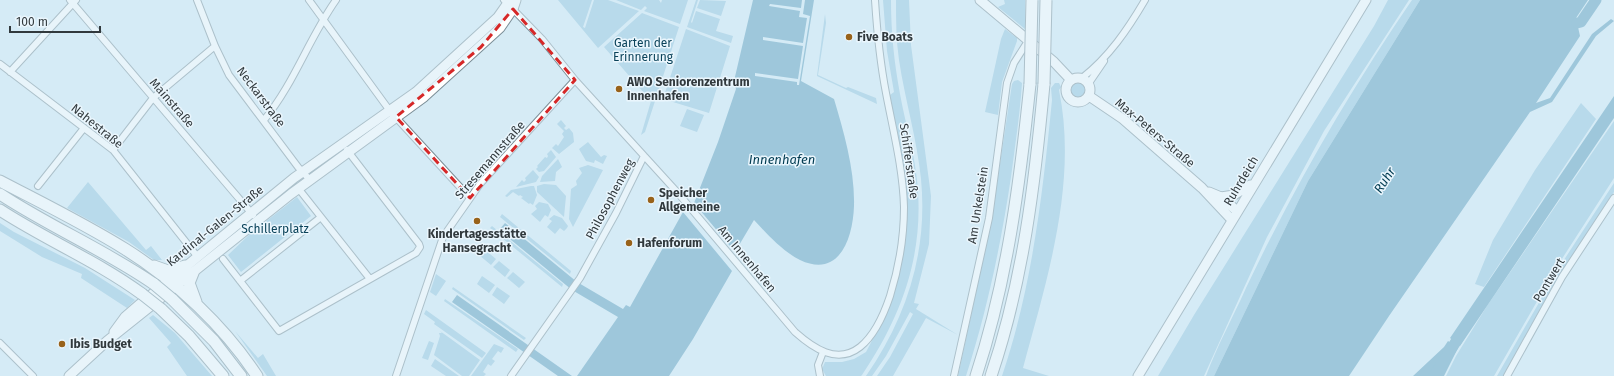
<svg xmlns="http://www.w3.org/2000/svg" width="1614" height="376" viewBox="0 0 1614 376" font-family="'Fira Sans',sans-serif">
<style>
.green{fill:#95c5dd}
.water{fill:#5b9cbb}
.pier{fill:#d6ebf5}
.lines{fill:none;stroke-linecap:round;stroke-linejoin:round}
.river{stroke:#5b9cbb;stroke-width:11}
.street-casing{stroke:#7b8e97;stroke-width:8}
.secondary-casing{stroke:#7b8e97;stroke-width:11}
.highway-casing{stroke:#7b8e97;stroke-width:13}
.street{stroke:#fff;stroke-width:6}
.secondary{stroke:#fff;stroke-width:9}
.highway{stroke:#fff;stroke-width:11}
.highway-bridge-casing{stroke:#7b8e97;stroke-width:13;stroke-linecap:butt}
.highway-bridge{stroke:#fff;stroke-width:11}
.marked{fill:none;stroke:#d62828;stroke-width:3;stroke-dasharray:8 5;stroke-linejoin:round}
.poi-dot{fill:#98621a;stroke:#eaf6fd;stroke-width:1.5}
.labels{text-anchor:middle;stroke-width:3;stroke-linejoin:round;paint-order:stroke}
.poi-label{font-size:12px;font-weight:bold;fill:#31393d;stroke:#eaf6fd;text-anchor:start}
.park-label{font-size:12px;fill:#0b435a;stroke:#eaf6fd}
.street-label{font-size:12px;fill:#31393d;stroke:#eaf6fd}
.water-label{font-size:13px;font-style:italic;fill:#003b51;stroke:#eaf6fd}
</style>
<rect width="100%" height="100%" fill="#d6ebf5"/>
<path class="green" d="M558,0H592L583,27L585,28L594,0H608L639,11L598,48Z
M616,0H659L661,3L662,0H688L680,24L644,11L647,8L645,6L641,10Z
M696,0H698L691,22L692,23L696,11L720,19L716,31L733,36L731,43L687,27Z
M700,0L726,1L721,16L697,8Z
M883,0H891C891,32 894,62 900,94C905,122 914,151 917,180C925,253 902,316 862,375L861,376H826L822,369L825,362H842L854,359L866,352L890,306L897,283L906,229L894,118L890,95L894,92L887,51Z
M896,0H909L911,45L931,196L929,244L914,303L919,304L916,309L958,335L926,318L893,376H877L890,357L913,314L910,312L886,356L872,376H866C907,317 928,251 921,179C917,139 905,100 899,60C896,40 896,20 896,0Z
M1004,0H1025V29L998,7L1005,4Z
M1388,0H1409L1324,131L1267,237L1204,376H1158L1194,315L1374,26Z
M1412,0H1420L1308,181L1214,376H1206C1217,346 1233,317 1246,288C1294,187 1349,92 1412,0Z
M642,13L679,27L645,132L641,135L651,101L604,47Z
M825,14L826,23L818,75L846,88L848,87L876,98L877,104L817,76Z
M686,29L730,46L709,113L663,99Z
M1005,29L1017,38V41L1002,82L998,115L985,112L1001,39Z
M1018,80L1022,83C1020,114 1015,146 1011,177C1001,244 987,311 966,376H958L991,223L1012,84L1014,81Z
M1070 90a8 8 0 1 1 16 0a8 8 0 1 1-16 0Z
M1055,83H1059L1061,87L1059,90C1078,183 1047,279 1023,368L1049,376H1002C1032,288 1043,192 1052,100L1051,88Z
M1581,103L1596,119L1484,287L1475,284L1493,240L1535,170Z
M687,109L704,115L697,132L680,126Z
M561,120L566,126L564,128L566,130L569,128L573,133L574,142L559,154L552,148L556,144L558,146L564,137L562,134L564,131L557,124Z
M1614,121V178L1558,265L1494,376H1446L1456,356L1487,306Z
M588,142L601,157L604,155L607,156L603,164L595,160L594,163L586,161L579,149Z
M551,150L556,157L544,171L539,172L536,169L538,167L537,166L545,157L547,158L548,156L547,154Z
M558,159L562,167L556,172L555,181L540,182L542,176Z
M588,165L603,170L573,227L569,219L571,189L577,185L576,181L582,173L579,168Z
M533,170L539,177L536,182L516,187L522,180L524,182L526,180L525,178Z
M88,182L146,250L151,246L162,260H154L129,242L67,208Z
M1614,183V192L1559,276L1503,376H1497L1560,266Z
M544,184L556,185L566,196L564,217L537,192V186Z
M531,186H534L537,195L533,205L530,203L529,204L521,198L523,197L520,195L519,196L513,192L507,197L505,196L511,190Z
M297,197L311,216L241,272L228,255L251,233Z
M539,202L548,204L551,210L548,217L545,215L540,222L531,214L537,209L535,206Z
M502,214L571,271L570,274L500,217Z
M554,215L562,218L568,226L567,228L564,231L560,228L555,234L547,227L552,221L549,219Z
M0,223L14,232L85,268L135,300L127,308L81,278L82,274L42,257L0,231Z
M492,226L563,284L562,287L490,228Z
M484,249L496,259L491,265L479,255Z
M499,261L510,270L505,277L493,267Z
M513,272L525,282L519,288L507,278Z
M436,274L446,281L436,296L430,292Z
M482,276L495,285L489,293L477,284Z
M453,287L526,338L524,340L452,289Z
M497,287L510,296L504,304L492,295Z
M445,299L518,349L516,352L444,301Z
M426,310L486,353L482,358L434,324L435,322L424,314Z
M153,315L175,333L212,376H187L167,347L171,343L149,318Z
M235,331L258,358L263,354L276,376H267Z
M440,331L480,360L469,376H462L434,355L440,336L439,333H442Z
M429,341L434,343L428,360L422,358Z
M494,344L504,348L501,353L498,351L492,359L495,361L491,366L488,364L483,372L486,374L484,376H471Z
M435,359L459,376H446L431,366Z"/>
<path class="water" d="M753,0H814L801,81L834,99C844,133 855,170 854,206C853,237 840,279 800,260C782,251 767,234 754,220L735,252L694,203L718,142L736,89L734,81Z
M1420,0H1588L1576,18L1580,36L1536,103L1550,98L1592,34L1611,19L1614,21L1596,36L1552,102L1530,112L1389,316L1349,376H1214L1308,181Z
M1614,96V118L1460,346L1450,338Z
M683,212L732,271L693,339L669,376H577L618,317L572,290L499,230L505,223L577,282L623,309L626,305L630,307Z
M457,295L572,376H558L452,302Z
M1448,341L1458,348L1444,376H1413L1444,347Z"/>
<path class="pier" d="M802,0H805L803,14L810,16L799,85H797V82L755,76V73L798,79L803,46L763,40V37L803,43L807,18L799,17L800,11L769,6L770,4L801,8Z"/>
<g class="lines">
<path class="river" d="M1577,23L1581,22L1596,0
M1434,376L1464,329"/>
<defs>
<path id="street" d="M70,0L253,215
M197,0L215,46L229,75L298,167L310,180
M309,0L390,111L470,198
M504,0L542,39L575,80L677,192L795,332C813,348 837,365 860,347C875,335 884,314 890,296C899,267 904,237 904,207C903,169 893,130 886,93C880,62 877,31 875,0
M0,64L113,150L197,256
M10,72L76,0
M1082,78C1109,57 1128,29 1145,0
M1089,83L1104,61
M264,120C294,84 309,38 336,0
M113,150L153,98L215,46
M38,186L84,128
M298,188L370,279
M223,259L279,331L416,253L420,247L419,244L347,150
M240,281L321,217
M0,343L33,376
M396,376L443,237L480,184L575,80
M511,376L580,278L616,213L644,156
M820,376L818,365L823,352
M954,376L989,218L1007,83L1014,63L1028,41
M1507,376L1562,277L1614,198"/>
<path id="secondary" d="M980,0L1054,62L1071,80
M1066 90a12 12 0 1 1 24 0a12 12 0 1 1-24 0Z
M1089,96L1123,119L1202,188L1232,220
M1209,192L1221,197L1237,211
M1221,197L1234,195L1250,185
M114,332L125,317L140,304L294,178L416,92L498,17L510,0
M69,376L107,341L291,194L424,97L500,28L513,9L516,0
M1138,376L1366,0"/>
<path id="highway" d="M0,181C42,203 85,224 125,249C176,281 224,326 257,376
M0,194C50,227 105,250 154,284
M0,210C46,240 97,261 142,294
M154,266L168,271L185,266
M193,273L189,283L196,302
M172,299L214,341L241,376
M161,309L189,336L223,376
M976,376C1007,282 1020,182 1030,84
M991,376C1023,282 1035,182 1044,84"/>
</defs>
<use href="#street" class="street-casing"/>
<use href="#secondary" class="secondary-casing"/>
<use href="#highway" class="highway-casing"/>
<use href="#street" class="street"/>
<use href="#secondary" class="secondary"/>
<use href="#highway" class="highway"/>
<defs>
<path id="highway-bridge" d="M1030,84L1032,0
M1044,84L1046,0
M154,284L172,299
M142,294L161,309"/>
</defs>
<use href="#highway-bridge" class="highway-bridge-casing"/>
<use href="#highway-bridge" class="highway-bridge"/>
</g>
<path d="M0 0H1614V376H0ZM513,9L575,80L470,198L396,117L481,47Z" fill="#d6ebf5" fill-opacity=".55" fill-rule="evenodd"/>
<path class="marked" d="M513,9L575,80L470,198L396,117L481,47Z"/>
<g class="poi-dot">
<circle cx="849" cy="37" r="4"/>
<circle cx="619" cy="89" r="4"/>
<circle cx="651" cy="200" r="4"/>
<circle cx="477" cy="221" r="4"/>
<circle cx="629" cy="243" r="4"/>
<circle cx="62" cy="344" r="4"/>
</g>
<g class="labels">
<g class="poi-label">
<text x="857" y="41">Five Boats</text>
<text x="627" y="86">AWO Seniorenzentrum<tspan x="627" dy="14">Innenhafen</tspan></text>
<text x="659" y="197">Speicher<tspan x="659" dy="14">Allgemeine</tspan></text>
<text x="477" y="238" text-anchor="middle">Kindertagesstätte<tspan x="477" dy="14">Hansegracht</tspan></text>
<text x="637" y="247">Hafenforum</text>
<text x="70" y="348">Ibis Budget</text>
</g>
<g class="park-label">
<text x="643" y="47">Garten der<tspan x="643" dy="14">Erinnerung</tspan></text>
<text x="275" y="233">Schillerplatz</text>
</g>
<g class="street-label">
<text transform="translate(261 97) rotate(53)" y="4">Neckarstraße</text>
<text transform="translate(172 103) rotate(49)" y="4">Mainstraße</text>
<text transform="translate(97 126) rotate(39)" y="4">Nahestraße</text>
<text transform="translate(1155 133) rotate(40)" y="4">Max-Peters-Straße</text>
<text transform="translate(490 160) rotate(-49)" y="4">Stresemannstraße</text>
<text transform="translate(909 161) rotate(82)" y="4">Schifferstraße</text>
<text transform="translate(1241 181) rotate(-59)" y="4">Ruhrdeich</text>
<text transform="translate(610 199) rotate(-62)" y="4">Philosophenweg</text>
<text transform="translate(978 205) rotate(-81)" y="4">Am Unkelstein</text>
<text transform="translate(215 226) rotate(-39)" y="4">Kardinal-Galen-Straße</text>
<text transform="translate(747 259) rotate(50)" y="4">Am Innenhafen</text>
<text transform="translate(1549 280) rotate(-59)" y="4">Pontwert</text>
</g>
<g class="water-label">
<text x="782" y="164">Innenhafen</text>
<text transform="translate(1384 180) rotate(-57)" y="5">Ruhr</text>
</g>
</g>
<path d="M10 26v6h90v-6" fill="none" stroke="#31393d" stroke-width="2"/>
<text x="16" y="26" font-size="12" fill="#31393d" stroke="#eaf6fd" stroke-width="3" paint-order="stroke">100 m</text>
</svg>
